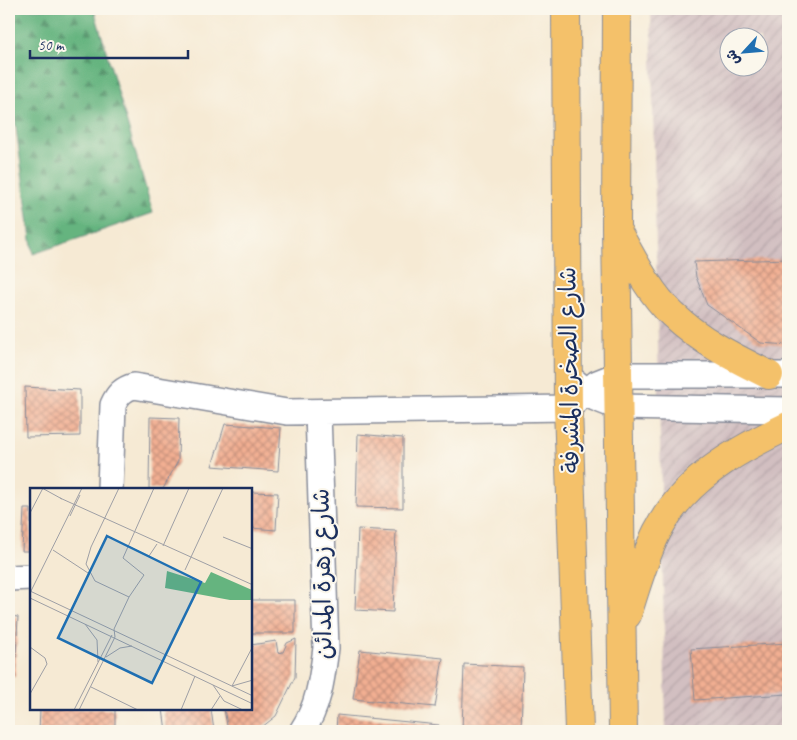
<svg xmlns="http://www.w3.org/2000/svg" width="797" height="740" viewBox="0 0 797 740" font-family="Caveat,'Playpen Sans Arabic',sans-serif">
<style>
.industrial{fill:url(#industrial-furrows);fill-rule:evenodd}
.forest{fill:url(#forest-firs);stroke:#40726e}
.building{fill:url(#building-cross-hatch)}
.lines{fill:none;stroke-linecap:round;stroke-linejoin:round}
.minor-casing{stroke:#888c99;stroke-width:28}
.major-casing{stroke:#888c99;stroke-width:30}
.minor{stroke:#fff;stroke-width:25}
.major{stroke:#f4c16b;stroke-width:28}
.labels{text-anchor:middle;stroke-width:4;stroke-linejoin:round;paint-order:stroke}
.street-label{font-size:24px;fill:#1b2f5e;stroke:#fbf7ec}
.inset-road{fill:none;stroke:#9e9fa5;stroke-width:1}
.view{fill:#1f6fb2;fill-opacity:0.15;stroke:#1f6fb2;stroke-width:2.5}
.inset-edge{fill:none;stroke:#1b2f5e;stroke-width:2.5}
</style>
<defs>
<pattern id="industrial-furrows" width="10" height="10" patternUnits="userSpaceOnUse" patternTransform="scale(1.25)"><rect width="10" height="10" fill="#d2bfc1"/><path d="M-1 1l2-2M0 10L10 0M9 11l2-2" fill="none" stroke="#b4a4a8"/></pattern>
<pattern id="forest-firs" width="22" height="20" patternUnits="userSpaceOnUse" patternTransform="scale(1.25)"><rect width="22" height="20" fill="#65b47f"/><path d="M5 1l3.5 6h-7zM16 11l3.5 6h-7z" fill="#52936b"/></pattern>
<pattern id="building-cross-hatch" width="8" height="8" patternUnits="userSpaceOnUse" patternTransform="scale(1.25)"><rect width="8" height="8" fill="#f2af92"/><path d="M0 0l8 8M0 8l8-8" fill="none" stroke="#c38f7a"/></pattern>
</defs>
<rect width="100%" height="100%" fill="#fbf7ec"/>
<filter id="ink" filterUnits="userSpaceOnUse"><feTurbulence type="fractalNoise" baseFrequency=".02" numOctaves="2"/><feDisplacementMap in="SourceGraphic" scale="10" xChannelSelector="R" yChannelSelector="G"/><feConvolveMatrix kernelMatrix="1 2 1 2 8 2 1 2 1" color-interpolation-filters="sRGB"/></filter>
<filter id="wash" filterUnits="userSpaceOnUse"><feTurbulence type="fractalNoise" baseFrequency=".0096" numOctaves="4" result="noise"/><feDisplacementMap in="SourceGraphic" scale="20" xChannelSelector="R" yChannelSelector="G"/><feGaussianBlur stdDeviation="1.12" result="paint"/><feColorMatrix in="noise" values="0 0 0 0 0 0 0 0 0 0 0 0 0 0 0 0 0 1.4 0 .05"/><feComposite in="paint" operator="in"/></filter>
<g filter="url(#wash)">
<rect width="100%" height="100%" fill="#f6ead4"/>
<path class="industrial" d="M651,9H788V731H666ZM730,38H760V68H730Z"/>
<path class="forest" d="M9,9H94L153,213L33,254L9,76Z"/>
<g id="blocks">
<path class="building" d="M788,259V345L761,343L707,305L696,277L694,262Z
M25,387L80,390V436L26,437Z
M150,417L179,418L178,461L163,489H149Z
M225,424L281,428L278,471L212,466Z
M358,434L403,438V508L356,507Z
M251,492L278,493L276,530L251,528Z
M24,509H31V551H22Z
M358,529L396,531L393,612L355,610Z
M251,600H295V633H251Z
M9,616L18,617L15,677H9Z
M296,639L295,677L276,716L257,731H228L224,709H251V645L276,641L278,653L283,652L287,643Z
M788,643V694L695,700L691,649Z
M360,650L443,658L435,707L353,699Z
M464,664L523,667L521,731H462Z
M40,709H115V731H39Z
M163,709H211L214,731H166Z
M337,715L439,725L438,731H336Z"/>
</g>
</g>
<g filter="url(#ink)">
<use href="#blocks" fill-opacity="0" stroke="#888c99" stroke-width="1"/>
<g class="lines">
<defs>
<path id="minor" d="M575,382L595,398L618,407L788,410
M110,489L113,405C118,394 123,389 134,386L287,412L568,408L597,383L617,375H788
M9,578L31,577
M302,731C319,706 322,678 326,648L318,413"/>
<path id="major" d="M566,9L568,408L579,731
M617,9L616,228L623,731
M617,231C633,259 648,291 672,314C700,341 735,358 769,375
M627,615C636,587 644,558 657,532C684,479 737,450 788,426"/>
</defs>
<use href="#minor" class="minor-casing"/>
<use href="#major" class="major-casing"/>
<use href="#minor" class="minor"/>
<use href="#major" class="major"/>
</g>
</g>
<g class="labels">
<g class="street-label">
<text transform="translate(569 370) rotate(-91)" y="8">شارع الصخرة المشرفة</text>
<text transform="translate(322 574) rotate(-91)" y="8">شارع زهرة المدائن</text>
</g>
</g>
<g transform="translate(30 488)">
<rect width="222" height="222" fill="#f6ead4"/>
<path d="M137,83L175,95L181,84L222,102V112H200L135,100Z" fill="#65b47f"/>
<path class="inset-road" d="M12,0L32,11M89,0L61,59L56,76L65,93L99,109M30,10L223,97M0,25L13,0M40,28L50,7M193,49L223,61M98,58L119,68L127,56M133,58L159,0M23,62L58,85M155,82L193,0M0,103L223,208M1,103L52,0M0,110L223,216M55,136L67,152L68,174M0,159L15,170L17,176L0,206M76,169L90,160L102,158M183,197L194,213L213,222M202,198L223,158M202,198L223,192M61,199L108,222M44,222L82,147M49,222L85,149L84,141L99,109L114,87L93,70L124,0M151,222L165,188M181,222L190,208"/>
<path class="view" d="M77,48L171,94L122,195L28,150Z"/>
<rect width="222" height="222" class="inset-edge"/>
</g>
<rect width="797" height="740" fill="none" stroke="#fbf7ec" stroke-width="30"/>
<g transform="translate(744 52) rotate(244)"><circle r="24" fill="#fbf7ec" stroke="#a1a7b3"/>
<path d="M0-4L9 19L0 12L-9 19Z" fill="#1f6fb2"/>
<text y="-8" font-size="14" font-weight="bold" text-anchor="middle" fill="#1b2f5e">ش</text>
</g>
<path d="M30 50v8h158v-8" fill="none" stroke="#1b2f5e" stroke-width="2.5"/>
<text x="38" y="50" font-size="15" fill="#1b2f5e" stroke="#fbf7ec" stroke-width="4" paint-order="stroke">50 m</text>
</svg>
